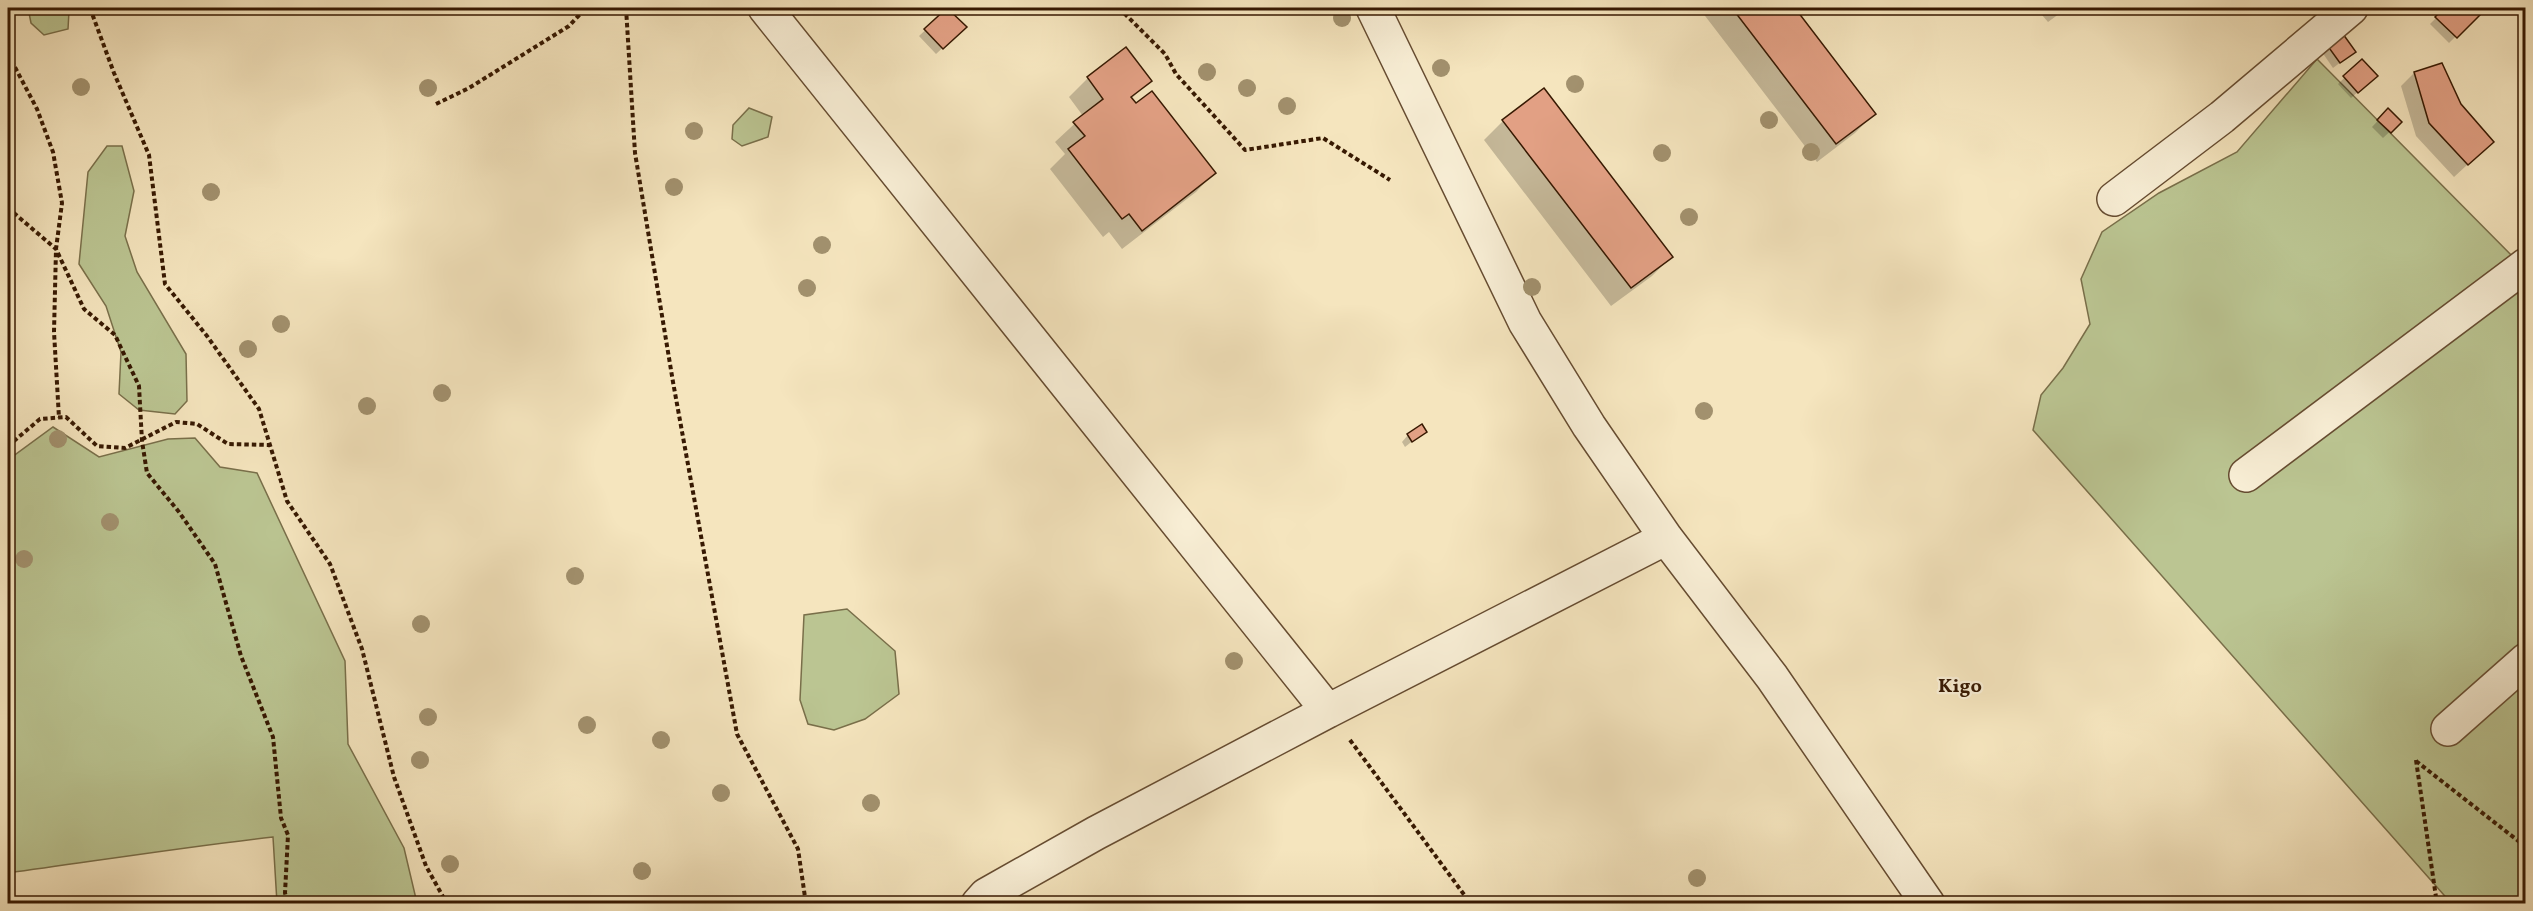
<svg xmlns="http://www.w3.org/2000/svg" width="2533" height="911" viewBox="0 0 2533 911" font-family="Vollkorn,serif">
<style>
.green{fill:#bbc592;stroke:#796f4a;stroke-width:1.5}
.shadow{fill:#0003}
.building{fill:#e2a084;stroke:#371902;stroke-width:1.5}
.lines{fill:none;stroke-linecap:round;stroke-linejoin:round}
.minor-casing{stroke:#664c31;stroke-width:36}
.path{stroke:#371902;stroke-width:4;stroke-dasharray:4.5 3;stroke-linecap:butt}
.minor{stroke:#f8eed5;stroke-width:33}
.tree{fill:#a2916e}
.labels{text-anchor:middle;stroke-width:4.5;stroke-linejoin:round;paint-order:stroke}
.quarter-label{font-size:20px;font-weight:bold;fill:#371902;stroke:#f8eed5}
</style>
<rect width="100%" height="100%" fill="#f5e5be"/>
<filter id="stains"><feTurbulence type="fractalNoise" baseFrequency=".00333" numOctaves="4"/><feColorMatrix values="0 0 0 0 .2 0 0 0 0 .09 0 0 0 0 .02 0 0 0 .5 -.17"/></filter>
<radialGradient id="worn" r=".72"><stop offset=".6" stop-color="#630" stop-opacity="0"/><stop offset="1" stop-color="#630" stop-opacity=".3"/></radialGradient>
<path class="green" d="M28,8H67L69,11L68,29L44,35L31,23Z
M2317,59L2525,269V903H2451L2033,430L2041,395L2063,368L2090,324L2081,279L2102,232L2159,193L2237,152Z
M749,108L772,117L768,137L742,146L732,139L733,125Z
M107,146H122L134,191L125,236L137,272L186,354L187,401L175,414L139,410L119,394L121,352L106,306L79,264L88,172Z
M53,427L99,457L168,439L195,438L220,467L257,473L345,661L348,744L404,848L417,903H277L273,837C184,847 96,861 8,873V460Z
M847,609L895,651L899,694L865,719L834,730L808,724L800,700L804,615Z"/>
<path class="shadow" d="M1699,8H1793L1874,114L1855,133L1817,162Z
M2036,8H2067L2048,22Z
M2446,8H2485L2449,43L2430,24Z
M948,9L965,27L936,54L919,36Z
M2328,46L2354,52L2333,68L2322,52Z
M1125,49L1150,81L1131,99L1214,173L1196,192L1122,249L1109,232L1103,237L1050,169L1065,154L1055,142L1083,116L1069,97L1088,78Z
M2362,61L2369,82L2351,98L2338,84Z
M2414,73L2460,105L2492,142L2454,177L2416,136L2401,86Z
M2388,110L2400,122L2383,138L2372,127Z
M1503,121L1671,257L1652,276L1611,306L1484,140Z
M1425,431L1405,447L1402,442L1408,435Z"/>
<path class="building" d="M947,8L967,27L943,49L924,29Z
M1732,8H1795L1876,114L1836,144Z
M2444,8H2487L2457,38L2435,17Z
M2343,34L2356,52L2340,63L2327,45Z
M1126,47L1152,81L1131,97L1136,103L1152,91L1216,173L1142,231L1129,214L1122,219L1068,149L1085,136L1073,122L1103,99L1087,77Z
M2362,59L2378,76L2358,93L2343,76Z
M2442,63L2461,104L2494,142L2468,165L2429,123L2414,72Z
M1544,88L1673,257L1631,288L1502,120Z
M2388,108L2402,122L2391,133L2377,120Z
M1422,424L1427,432L1412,442L1407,434Z"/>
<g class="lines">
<defs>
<path id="minor" d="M765,8L1328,711L1666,538
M1373,8L1525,322L1589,426L1666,538L1772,677L1928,904
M2114,199L2222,117L2351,8
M2246,475L2526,265
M2448,729L2526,660
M978,904L986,895L1096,833L1328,711"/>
</defs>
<use href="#minor" class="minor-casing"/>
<path class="path" d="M90,8L114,73L149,155L165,284L207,336L259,409L287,501L330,564L362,649L394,777L426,866L447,904
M626,8L635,153L673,382L737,734L798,849L806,904
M1119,8L1165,54L1176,74L1245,150L1323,138L1390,180
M8,54L37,109L53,152L62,203L56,249L54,332L59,418
M436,104L469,88L569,26L586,8
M8,208L56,249L84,309L115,335L139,386L142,441L147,473L179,512L215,564L241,656L273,737L281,818L288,835L285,893L288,904
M8,446L40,419L66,417L97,446L125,448L176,422L197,424L228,444L270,445
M1350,740L1471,904
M2416,760L2437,904
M2416,761L2526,847"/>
<use href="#minor" class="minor"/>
</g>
<g class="tree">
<circle cx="1342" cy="18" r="9"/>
<circle cx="1441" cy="68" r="9"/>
<circle cx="1207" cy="72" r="9"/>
<circle cx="1575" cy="84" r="9"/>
<circle cx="81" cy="87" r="9"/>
<circle cx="428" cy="88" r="9"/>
<circle cx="1247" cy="88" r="9"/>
<circle cx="1287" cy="106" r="9"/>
<circle cx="1769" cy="120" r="9"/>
<circle cx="694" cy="131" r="9"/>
<circle cx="1811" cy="152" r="9"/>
<circle cx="1662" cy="153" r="9"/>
<circle cx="674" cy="187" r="9"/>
<circle cx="211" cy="192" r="9"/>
<circle cx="1689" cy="217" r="9"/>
<circle cx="822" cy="245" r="9"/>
<circle cx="1532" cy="287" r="9"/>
<circle cx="807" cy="288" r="9"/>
<circle cx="281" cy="324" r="9"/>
<circle cx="248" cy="349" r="9"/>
<circle cx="442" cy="393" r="9"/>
<circle cx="367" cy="406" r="9"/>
<circle cx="1704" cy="411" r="9"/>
<circle cx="58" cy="439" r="9"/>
<circle cx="110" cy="522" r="9"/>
<circle cx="24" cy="559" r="9"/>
<circle cx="575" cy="576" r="9"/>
<circle cx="421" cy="624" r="9"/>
<circle cx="1234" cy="661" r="9"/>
<circle cx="428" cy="717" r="9"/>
<circle cx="587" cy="725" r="9"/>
<circle cx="661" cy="740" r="9"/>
<circle cx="420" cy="760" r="9"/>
<circle cx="721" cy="793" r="9"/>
<circle cx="871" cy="803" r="9"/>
<circle cx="450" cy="864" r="9"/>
<circle cx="642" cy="871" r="9"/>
<circle cx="1697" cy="878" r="9"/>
</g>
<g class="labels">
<g class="quarter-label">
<text x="1960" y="692">Kigo</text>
</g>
</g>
<rect width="2533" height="911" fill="none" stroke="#f5e5be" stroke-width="30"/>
<rect x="9" y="9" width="2515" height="893" fill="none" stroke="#371902" stroke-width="3"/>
<rect x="15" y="15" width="2503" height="881" fill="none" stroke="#371902" stroke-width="1.5"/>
<rect width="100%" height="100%" filter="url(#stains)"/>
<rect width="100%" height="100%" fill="url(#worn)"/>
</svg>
